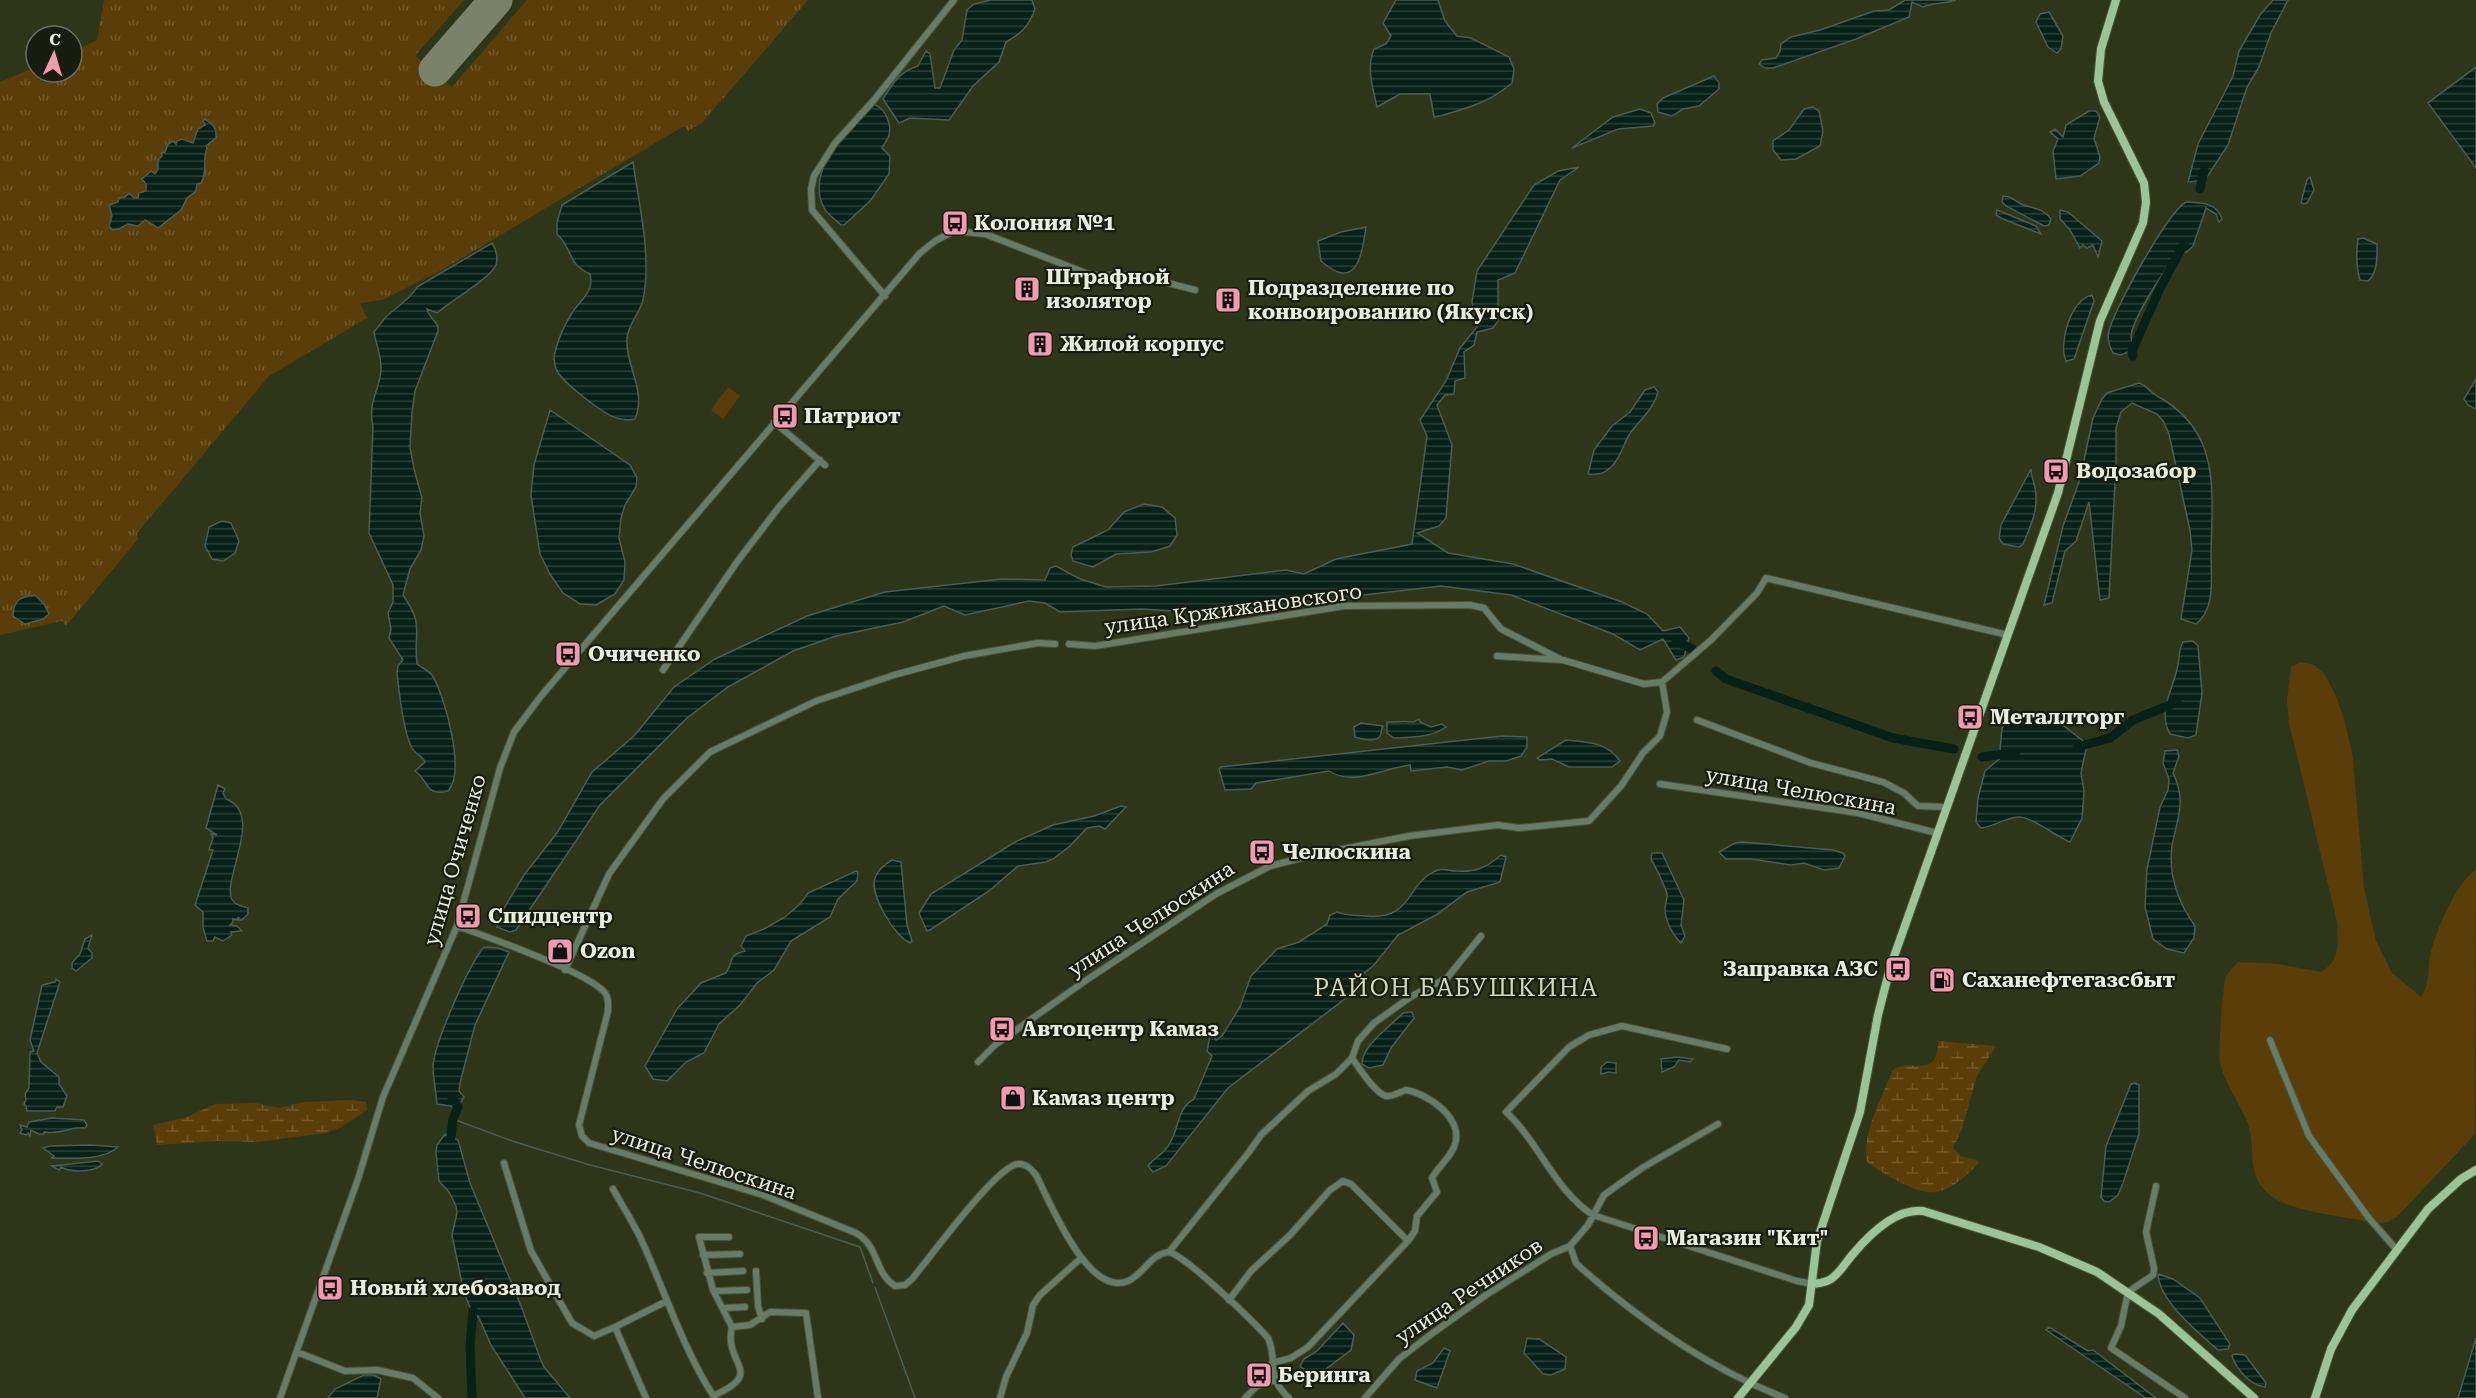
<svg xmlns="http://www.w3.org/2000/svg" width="2476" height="1398" viewBox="0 0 2476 1398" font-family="'Roboto Serif',serif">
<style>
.grass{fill:url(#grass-tufts)}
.wetland{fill:url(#wetland-marsh)}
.garden{fill:#5b3d09}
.water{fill:url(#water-rules);stroke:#4a5e53;stroke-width:1.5}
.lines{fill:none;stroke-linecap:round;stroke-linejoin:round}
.stream{stroke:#4a5e53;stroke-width:1.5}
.river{stroke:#072018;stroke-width:9}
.runway{stroke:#7a826a;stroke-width:33}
.minor-casing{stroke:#4c5339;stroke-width:8}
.major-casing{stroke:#4c5339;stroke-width:10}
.minor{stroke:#677c67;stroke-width:6}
.major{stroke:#9ac599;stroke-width:8}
.labels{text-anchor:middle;stroke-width:4.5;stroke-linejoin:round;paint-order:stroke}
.poi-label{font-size:21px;font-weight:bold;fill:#e8eddc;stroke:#181c0f;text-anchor:start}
.street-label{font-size:21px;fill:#e8eddc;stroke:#181c0f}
.quarter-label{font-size:24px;letter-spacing:1.5px;fill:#cfdab8;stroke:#181c0f}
</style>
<defs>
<pattern id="grass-tufts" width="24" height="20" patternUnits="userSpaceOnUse" patternTransform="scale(1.5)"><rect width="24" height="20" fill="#5b3d09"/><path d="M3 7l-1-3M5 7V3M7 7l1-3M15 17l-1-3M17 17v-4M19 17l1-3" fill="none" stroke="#73592c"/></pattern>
<pattern id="wetland-marsh" width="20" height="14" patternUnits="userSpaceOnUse" patternTransform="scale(1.5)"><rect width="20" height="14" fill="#5b3d09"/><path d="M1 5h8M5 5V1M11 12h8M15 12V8" fill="none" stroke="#73592c"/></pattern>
<pattern id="water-rules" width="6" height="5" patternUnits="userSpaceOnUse" patternTransform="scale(1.5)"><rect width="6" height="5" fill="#072018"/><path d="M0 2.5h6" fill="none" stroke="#2b4139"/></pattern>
</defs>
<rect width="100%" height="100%" fill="#2e361a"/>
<path class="grass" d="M104,0H464L415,56L452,87L527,0H808L702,123L688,131L684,126L440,271L382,300L360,303L367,318L269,376L137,533L138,539L66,626L62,621L0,635V82L36,67V72H72V52L97,40Z"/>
<path class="wetland" d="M1938,1041L1996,1046L1977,1076L1962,1129L1953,1148L1961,1156L1977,1160L1979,1163C1967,1175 1953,1189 1936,1192C1918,1196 1881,1172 1867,1162C1862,1131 1882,1099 1892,1071C1909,1055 1937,1083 1938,1041Z
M353,1100L366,1102L367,1110L342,1127L326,1133L257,1142L217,1141L157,1145L153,1125L187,1117L215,1104L255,1103L278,1108L305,1102Z"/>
<path class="garden" d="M728,387L740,396L723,419L711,410Z
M2301,662L2314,665L2324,673L2336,696L2345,722L2353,759L2364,888L2376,941L2392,973L2421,997C2431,983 2427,968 2431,952C2437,929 2456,882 2476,870L2475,1134L2398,1216L2388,1222L2377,1223C2352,1218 2289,1211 2271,1196C2243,1174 2258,1149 2247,1121C2239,1102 2225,1084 2220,1063C2218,1053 2223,985 2226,976C2228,972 2235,966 2238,962L2278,964L2321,972C2341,960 2338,943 2337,922L2289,723L2287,701L2291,667Z"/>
<path class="water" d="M991,0H1032L1035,9C1029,26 1022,33 1006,42L999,62L973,86L949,120L910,118L899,123L883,99C893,83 899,72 918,66L926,51L930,54L935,88H940L954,50L962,40L967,10L974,4Z
M1396,0H1438L1445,21L1457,36L1471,38L1509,57L1514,69L1512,83C1490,102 1468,108 1440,116L1434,117L1430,94H1400L1377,107C1373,88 1366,69 1374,49L1386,44L1391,36L1383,23Z
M1905,0H1956C1945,4 1934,2 1923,7L1912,2L1909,17L1856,39L1773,68H1765L1759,64L1762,60L1776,58L1780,51L1781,44L1791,37L1820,30L1874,11L1889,10Z
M2273,0H2288L2271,33L2259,67L2247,87L2228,145L2205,180L2188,182L2198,144L2233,76L2239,51L2260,15Z
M2049,12L2063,36L2061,49L2057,53L2048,47L2036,22L2040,14Z
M2476,67V168L2428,103Z
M1714,76L1719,83V89L1699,106L1683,109L1672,116L1658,112L1657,104L1663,98Z
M872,104C884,106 892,123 889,135C888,139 884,144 882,148L890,156L889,174L871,200L844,225H841C836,220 827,214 824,208C804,169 849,131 872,104Z
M1813,107L1819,111L1823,131L1820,146L1796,159L1781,160L1773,150V141L1789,130L1804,109Z
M1640,109L1651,113L1655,123L1653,126L1618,129L1572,148L1613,117Z
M2089,111H2096L2100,117L2094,138L2100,157L2099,163L2080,176L2056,179L2053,151L2058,139L2050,132L2055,129L2063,137L2066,125Z
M205,119C213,124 217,128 216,138L206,146L207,148C202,160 208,172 201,183L197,184L196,191L187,198L181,210L158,228L145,220L138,226L128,224L119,229L112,230L109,226L112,216L109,205L118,202L119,198L125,197L129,193L134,198H138L139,193L146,191V184L142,179L151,171L155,174L158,169V160L162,156L161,153L165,152L168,144L173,141L176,144L177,141L182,139L193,143L198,129L205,125L203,121Z
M633,162C639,206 652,256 643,300C640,313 628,324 627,338C625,366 647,390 635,419C630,420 623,420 617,418C604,415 567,385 559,374C555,369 553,358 555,352C558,340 565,324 572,313C580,300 595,292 590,274C566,263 574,250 557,234V222L562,205Z
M1579,167L1560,180L1515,273L1498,280V321L1493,328L1477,332L1474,345L1464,352L1465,378L1455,381L1454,394L1445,395L1437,405L1452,445L1446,518L1439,526L1417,533L1448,553L1513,564L1622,602L1647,614L1663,631L1680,627L1689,638L1684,657L1676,660L1663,639L1640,650L1613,634L1511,595L1441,586L1208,613L1142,609L1060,612L1045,603L1029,601L965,615L944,606L903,622L836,636L793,651L728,687L687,718L600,805L516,930L510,932L497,927V920L524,875L557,833L592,772L634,736L674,687L715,659L807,616L885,592L1002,579L1045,580L1050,568L1056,566L1080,579L1106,587L1156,586L1286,570L1304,574L1336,559L1412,544L1427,436L1420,420L1446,381L1460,348L1477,327L1472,302L1477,271L1534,185L1558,171Z
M2310,177L2314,190L2307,203L2303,204L2301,202L2307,180Z
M2003,196C2011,196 2014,200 2021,204C2032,209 2043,207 2051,219L2049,225L2044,226L2006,206L2002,202Z
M2186,202C2203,203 2216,202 2222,219L2219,222L2216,214L2206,208L2193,246L2187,252H2179C2166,267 2133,317 2131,336C2131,342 2134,343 2132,350L2121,355L2113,353C2109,346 2107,339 2109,331C2114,309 2168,212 2186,202Z
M1997,210L2036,226L2041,234L2001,218L1996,215Z
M2060,210L2068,212L2102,241L2098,257L2093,245L2087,248L2083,245L2080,248L2070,230L2060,219Z
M1366,227C1362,254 1357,293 1321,261L1318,241L1341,232Z
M2363,238L2377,244C2377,257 2378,272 2368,281L2360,280C2356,266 2356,253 2358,239Z
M492,243C496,249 498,257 496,265C491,278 449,302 437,313L427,309C428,318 439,321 438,331L415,391L412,412L410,447L414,469L422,498L420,513L424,536L421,550L410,569L403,595C425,626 413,632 417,664C422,668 428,670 432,675C445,696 466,772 448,791C424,797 430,781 415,771L425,762C422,755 415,754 412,748C403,732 399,692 397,673L398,666L403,660L389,638L391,629L388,613L393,602V585L369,533L373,427C368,400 378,395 381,371C382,357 376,345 374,332C379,327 382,321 386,317C396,307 410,300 417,287Z
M2092,295L2094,301L2074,359L2066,361C2058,343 2071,299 2092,295Z
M2476,379V409L2468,405L2464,399Z
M2139,383C2146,385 2150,392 2157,396C2222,431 2212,491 2211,555C2211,576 2216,609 2196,624L2181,619L2192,550L2190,530L2169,434L2163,421L2157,414L2132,403L2121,412L2116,428V463L2109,598L2100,600L2089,502L2076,541L2065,551L2052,603L2044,605L2063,526L2080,479L2093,418L2102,399L2107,393Z
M1654,387L1658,392C1654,410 1638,421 1629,435C1622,447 1619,463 1606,471C1602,474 1593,475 1588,474L1594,450L1612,426L1630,412L1645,390Z
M550,410L630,465L637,478L636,487L625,505L621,518L619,538L625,562L624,580L615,594L596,605L580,604L563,593L550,574L540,554L531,495L534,465Z
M2031,469C2031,477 2034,481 2035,488C2039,509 2031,525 2023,544L2019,547L2003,544L1999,538L2001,525Z
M1144,504L1162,507L1175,518L1177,535L1170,546L1151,552L1116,554L1093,567L1073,561L1071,555L1073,547L1108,530L1124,512Z
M222,521L231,523L239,541L235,553L223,561L212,559L205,546L209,527Z
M35,595L44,604L49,614L43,619L25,624L13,616C14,600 19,597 35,595Z
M2193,641L2198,646L2202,693L2196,735L2188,738L2170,734C2157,711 2174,688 2178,665C2180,656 2178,651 2183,642Z
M2033,714L2060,723L2087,744L2081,773L2084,792L2082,818L2070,842C2055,836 2031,816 2018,817C2004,818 1994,827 1981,828L1976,822L1978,798L1985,771L2005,754L2000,749L2002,729L2005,722Z
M1419,719L1420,722L1431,727L1442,724L1446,727C1431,738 1411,737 1394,738L1387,733V722C1398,722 1405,721 1414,722Z
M1361,723L1383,726C1381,729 1382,733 1380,736C1376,743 1361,739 1355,737L1354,727Z
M1502,736L1527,737V747L1521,756L1506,761H1489L1462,770L1447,767L1411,771L1410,765C1384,768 1353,787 1329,771L1256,783L1251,789L1225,790L1219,769L1221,767Z
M1566,740C1587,742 1607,742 1620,761L1612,767H1569L1552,759L1540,760L1537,758Z
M2177,750L2179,756L2173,773C2187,802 2177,818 2172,846C2168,876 2178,902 2195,926L2194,938L2184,953L2167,949L2153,939L2145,907L2147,869L2160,807L2168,790L2169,779L2163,763L2165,751Z
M218,785L225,789L223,793L226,799C268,815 215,888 235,903C238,905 244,907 248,908V914L242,920H238L239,917L236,920L233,919V922L230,925L237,926L242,931L231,932L232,935L223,941L215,937L213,941H207L203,928V912L195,905L213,850H209L213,838L211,834L217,835L206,828Z
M1121,806L1126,807L1105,829L1099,826L1087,828L1070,846L1053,859L1046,862L1018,866L989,891L930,930L927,931L919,913L931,894L1015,842L1053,825L1094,816Z
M1742,842L1833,850L1843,853L1845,856L1839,868L1824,870L1804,863L1791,865L1751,859H1726L1719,852L1735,843Z
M1652,853H1662L1684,900L1681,925L1685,936L1681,943C1672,934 1665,921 1665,908C1665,904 1668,898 1667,894C1666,888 1654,864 1651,859Z
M1501,855L1506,857L1500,882L1467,892L1436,915L1398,935L1374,965L1352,983L1350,995L1228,1088L1166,1166L1153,1172L1148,1166C1153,1159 1161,1155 1166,1149C1180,1133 1175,1109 1194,1099L1212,1056L1207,1051L1210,1036L1212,1035L1216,1040L1222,1036L1240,1007L1251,976L1277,949L1299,942L1327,924L1330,915L1337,912C1346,916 1355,915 1365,916C1415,921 1405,882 1438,870C1444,868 1450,871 1456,871C1475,873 1487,867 1501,855Z
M892,860L901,862L907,925L912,941L910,943C895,937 869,894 875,878C878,870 885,864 892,860Z
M856,871L858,872L857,881L838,899L830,917L791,941L774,970L757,983L740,1005L719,1024L704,1053L686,1062L667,1081L653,1079L645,1066L677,1009L701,983L726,973C735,960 726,956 745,951L741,946L746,936L764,929L785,917L800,904L808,893Z
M92,935L88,948L92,953V958L76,971L72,968V963L80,954L85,939Z
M484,947L498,948L509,952L475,1025L460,1083L459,1091L464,1097L458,1107L437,1104C436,1092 433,1078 433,1066C435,1042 468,966 484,947Z
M56,979L60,982L37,1053L41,1062L59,1077V1084L67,1096L63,1107H57L55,1111H27L26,1106L24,1104L26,1100L25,1094L29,1088L30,1052L34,1051L30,1040L42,985L55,982Z
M1412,1012L1414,1018L1391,1048L1383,1065L1369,1068L1362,1064C1362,1045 1390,1027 1403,1013Z
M1677,1057L1693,1059L1690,1062L1679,1060L1674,1067L1662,1072L1661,1059Z
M1607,1062L1616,1063V1073L1609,1072L1601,1074V1067Z
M2135,1083L2139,1085V1134L2123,1183L2118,1195L2109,1202L2104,1201L2101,1197L2106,1146L2131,1084Z
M52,1118L84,1120L87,1125L85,1128C70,1126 63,1135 44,1132V1134H39L31,1130L30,1136L28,1133L26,1135L20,1133L22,1130L20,1125L27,1127L29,1122Z
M445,1134L458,1140L470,1183L523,1311L540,1358L544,1367L570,1398H525L491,1345L479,1318L470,1307L464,1293L452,1235L457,1213L456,1206L449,1192L439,1181L436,1153L437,1145Z
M91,1145L118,1147C103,1161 72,1158 52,1158L54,1156L43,1148L50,1146Z
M98,1161L102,1164C97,1172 71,1173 61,1167L59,1170L52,1166Z
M2158,1274L2173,1279L2200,1298L2230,1344L2228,1349L2218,1350C2199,1333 2159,1301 2158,1274Z
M1343,1323L1354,1335L1351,1350L1314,1378L1300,1366L1304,1359L1317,1351Z
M2049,1327L2088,1351L2093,1350L2156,1398H2146L2046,1330Z
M1527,1338L1539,1339L1566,1357L1565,1369L1551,1375L1543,1374L1524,1353Z
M2476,1338V1398H2458Z
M1444,1348L1450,1351L1437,1388L1415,1380L1417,1371L1433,1363Z
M2234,1354L2245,1355L2266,1383L2265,1387C2250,1385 2237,1370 2232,1356Z
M364,1375H374L381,1379L377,1398H328L335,1389Z"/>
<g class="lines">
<path class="stream" d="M453,1119L512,1141L590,1165L700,1193L860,1247L873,1283
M875,1287L915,1398"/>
<path class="river" d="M2200,189L2204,171
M2133,356L2132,351L2161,286L2185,242
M1676,641L1692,649
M1716,671L1726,679L1893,738L1954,749
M2077,747L2110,738L2133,720L2177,702
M1982,757L2016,752
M451,1137L453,1119L458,1107L452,1097
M472,1398L470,1346L473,1311"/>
<path class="runway" d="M435,70L496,0"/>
<defs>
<path id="minor" d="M885,296L812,210L811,189L814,176L835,143L874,100L954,0
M774,422L825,465
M1069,644L1095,646L1344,606L1470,605L1484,608L1501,629L1560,659
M1497,656L1563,660L1644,684L1662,682L1711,640L1757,593L1766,578L2008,635
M663,670L737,562L779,507L820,460
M1697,720L1811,763L1883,782L1904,793L1918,806L1946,807
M1660,784L1858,813L1937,833
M457,926C485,936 590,973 605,993C609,998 608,1004 608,1011L579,1125L582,1136L589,1143L763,1195L856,1233C880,1247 874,1273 895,1286L905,1285L912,1279C929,1259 996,1166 1018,1164C1026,1163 1031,1169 1036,1175C1050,1202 1088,1298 1128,1281C1144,1274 1150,1254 1169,1252L1249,1152L1261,1135L1308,1091L1336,1074L1352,1058L1358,1041L1374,1023L1412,996L1447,978L1481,936
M565,970L609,874L663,799L710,752L816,701L894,675L964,656L1038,643L1055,644
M2270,1040L2309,1136L2368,1217L2396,1249
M1727,1049L1622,1026L1589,1035L1569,1047L1506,1112C1538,1141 1556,1192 1593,1215L1797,1281L1813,1284
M1352,1058C1359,1068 1375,1093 1386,1096C1392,1097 1400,1092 1406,1090C1429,1094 1466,1120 1454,1147C1449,1159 1438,1167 1432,1178L1437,1192L1417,1216L1415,1231L1408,1241
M978,1062L995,1045L1085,981L1216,894L1270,866L1317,854L1409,836L1498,825L1519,828L1589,821L1621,786L1643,753L1660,736L1667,712L1662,682
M504,1163L531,1251L572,1323L594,1336L615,1327
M2156,1186L2146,1232L2154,1268L2153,1275L2128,1292L2121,1326L2111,1348L2185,1398
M613,1189C622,1205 632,1221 640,1237C665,1291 682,1347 714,1397
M729,1237H699L713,1290L732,1327
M1570,1246L1576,1263L1581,1268C1641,1321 1710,1369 1785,1398
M1169,1252C1187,1257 1253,1321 1268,1338C1279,1363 1264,1375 1289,1398
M703,1255L740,1254
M756,1271L758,1306L762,1319
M707,1273L743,1271
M715,1291L747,1290
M1229,1300L1251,1271L1290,1235L1330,1190L1343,1181L1351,1184L1408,1241L1308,1347L1291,1358L1272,1363
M724,1308L745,1307
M297,1352L345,1371L377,1370L413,1378L438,1398
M713,1396C767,1372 723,1365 732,1327L750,1325L770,1312L806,1313L818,1398
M280,1398L358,1179L383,1097L457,926L500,768L514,732L541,696L920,253L935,241L952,232H964L985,234L1091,275H1137L1195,290
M646,1398L615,1327L667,1301
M1000,1398L1006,1377L1027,1333L1033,1305L1040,1295L1081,1258
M1245,1398L1257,1386L1274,1380
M1365,1398L1399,1359L1426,1338L1486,1295L1551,1254L1570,1246L1588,1225L1604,1195L1642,1168L1718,1124"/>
<path id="major" d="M1813,1284C1819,1283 1825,1283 1831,1279C1840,1273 1846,1262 1853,1254C1869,1235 1895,1208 1923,1211L2039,1247L2097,1272L2159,1314L2254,1398
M1738,1398L1796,1327L1809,1305L1817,1241L1860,1112L1878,1015L1890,968L2058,493L2100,321L2143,223L2146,202L2144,183L2104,102L2098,81L2101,49L2116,0
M2315,1398L2331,1349L2352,1310L2428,1209L2461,1179L2476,1170"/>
</defs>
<use href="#minor" class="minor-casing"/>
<use href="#major" class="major-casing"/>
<use href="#minor" class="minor"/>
<use href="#major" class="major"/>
</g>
<defs>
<symbol id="bus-square" viewBox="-11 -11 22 22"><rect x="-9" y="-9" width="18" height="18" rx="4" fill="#f29aae" stroke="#181c0f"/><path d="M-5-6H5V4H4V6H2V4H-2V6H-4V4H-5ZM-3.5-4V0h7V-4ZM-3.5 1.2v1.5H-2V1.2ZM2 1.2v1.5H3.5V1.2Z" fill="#111"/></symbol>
<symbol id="building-square" viewBox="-11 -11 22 22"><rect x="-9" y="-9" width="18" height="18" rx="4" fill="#f29aae" stroke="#181c0f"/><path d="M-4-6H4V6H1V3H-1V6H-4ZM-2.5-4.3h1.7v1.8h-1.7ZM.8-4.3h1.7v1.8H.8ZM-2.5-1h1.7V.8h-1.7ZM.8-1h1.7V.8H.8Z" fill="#111"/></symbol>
<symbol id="shop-square" viewBox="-11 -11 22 22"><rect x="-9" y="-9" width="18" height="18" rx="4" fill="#f29aae" stroke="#181c0f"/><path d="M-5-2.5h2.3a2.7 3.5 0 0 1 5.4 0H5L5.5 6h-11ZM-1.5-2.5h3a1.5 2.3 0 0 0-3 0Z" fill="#111"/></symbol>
<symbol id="fuel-square" viewBox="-11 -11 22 22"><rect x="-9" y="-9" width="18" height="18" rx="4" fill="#f29aae" stroke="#181c0f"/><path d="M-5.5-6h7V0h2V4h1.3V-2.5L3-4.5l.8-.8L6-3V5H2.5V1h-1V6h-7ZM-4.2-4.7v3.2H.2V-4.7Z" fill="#111"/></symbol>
</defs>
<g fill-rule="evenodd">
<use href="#bus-square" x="940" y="208" width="30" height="30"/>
<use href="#building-square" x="1012" y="274" width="30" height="30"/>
<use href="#building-square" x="1213" y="285" width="30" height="30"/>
<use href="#building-square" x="1025" y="329" width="30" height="30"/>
<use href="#bus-square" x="770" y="401" width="30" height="30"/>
<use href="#bus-square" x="2041" y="456" width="30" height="30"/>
<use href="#bus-square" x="553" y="639" width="30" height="30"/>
<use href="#bus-square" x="1955" y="702" width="30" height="30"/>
<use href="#bus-square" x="1247" y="837" width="30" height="30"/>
<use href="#bus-square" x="453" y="901" width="30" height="30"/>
<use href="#shop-square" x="545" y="936" width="30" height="30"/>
<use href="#bus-square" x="1883" y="954" width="30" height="30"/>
<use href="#fuel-square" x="1927" y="965" width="30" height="30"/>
<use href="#bus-square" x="987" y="1014" width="30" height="30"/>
<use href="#shop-square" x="998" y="1083" width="30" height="30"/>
<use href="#bus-square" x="1631" y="1223" width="30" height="30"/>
<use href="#bus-square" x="315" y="1273" width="30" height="30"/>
<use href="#bus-square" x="1244" y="1360" width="30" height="30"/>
</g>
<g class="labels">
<g class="poi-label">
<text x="974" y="230">Колония №1</text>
<text x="1046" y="284">Штрафной<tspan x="1046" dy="24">изолятор</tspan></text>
<text x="1248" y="295">Подразделение по<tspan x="1248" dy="24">конвоированию (Якутск)</tspan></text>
<text x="1060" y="351">Жилой корпус</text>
<text x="804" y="423">Патриот</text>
<text x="2076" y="478">Водозабор</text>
<text x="588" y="661">Очиченко</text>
<text x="1990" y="724">Металлторг</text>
<text x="1282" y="859">Челюскина</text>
<text x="488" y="923">Спидцентр</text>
<text x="580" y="958">Ozon</text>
<text x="1878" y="976" text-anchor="end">Заправка АЗС</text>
<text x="1962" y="987">Саханефтегазсбыт</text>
<text x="1022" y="1036">Автоцентр Камаз</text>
<text x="1032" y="1105">Камаз центр</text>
<text x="1666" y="1245">Магазин "Кит"</text>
<text x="350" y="1295">Новый хлебозавод</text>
<text x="1278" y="1382">Беринга</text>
</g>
<g class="street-label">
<text transform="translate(1233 609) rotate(-8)" y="7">улица Кржижановского</text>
<text transform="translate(1801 791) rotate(10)" y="7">улица Челюскина</text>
<text transform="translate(455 860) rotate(-74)" y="7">улица Очиченко</text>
<text transform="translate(1151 919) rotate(-33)" y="7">улица Челюскина</text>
<text transform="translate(704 1163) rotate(18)" y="7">улица Челюскина</text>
<text transform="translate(1469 1291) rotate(-34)" y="7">улица Речников</text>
</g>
<g class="quarter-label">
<text x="1456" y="996">РАЙОН БАБУШКИНА</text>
</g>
</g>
<g transform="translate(54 54) rotate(4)"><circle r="28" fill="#181c0f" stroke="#6b7061" stroke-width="1.5"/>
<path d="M0-4.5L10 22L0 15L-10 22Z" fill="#f29aae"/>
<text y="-9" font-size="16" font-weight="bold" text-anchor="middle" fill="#e8eddc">С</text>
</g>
</svg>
